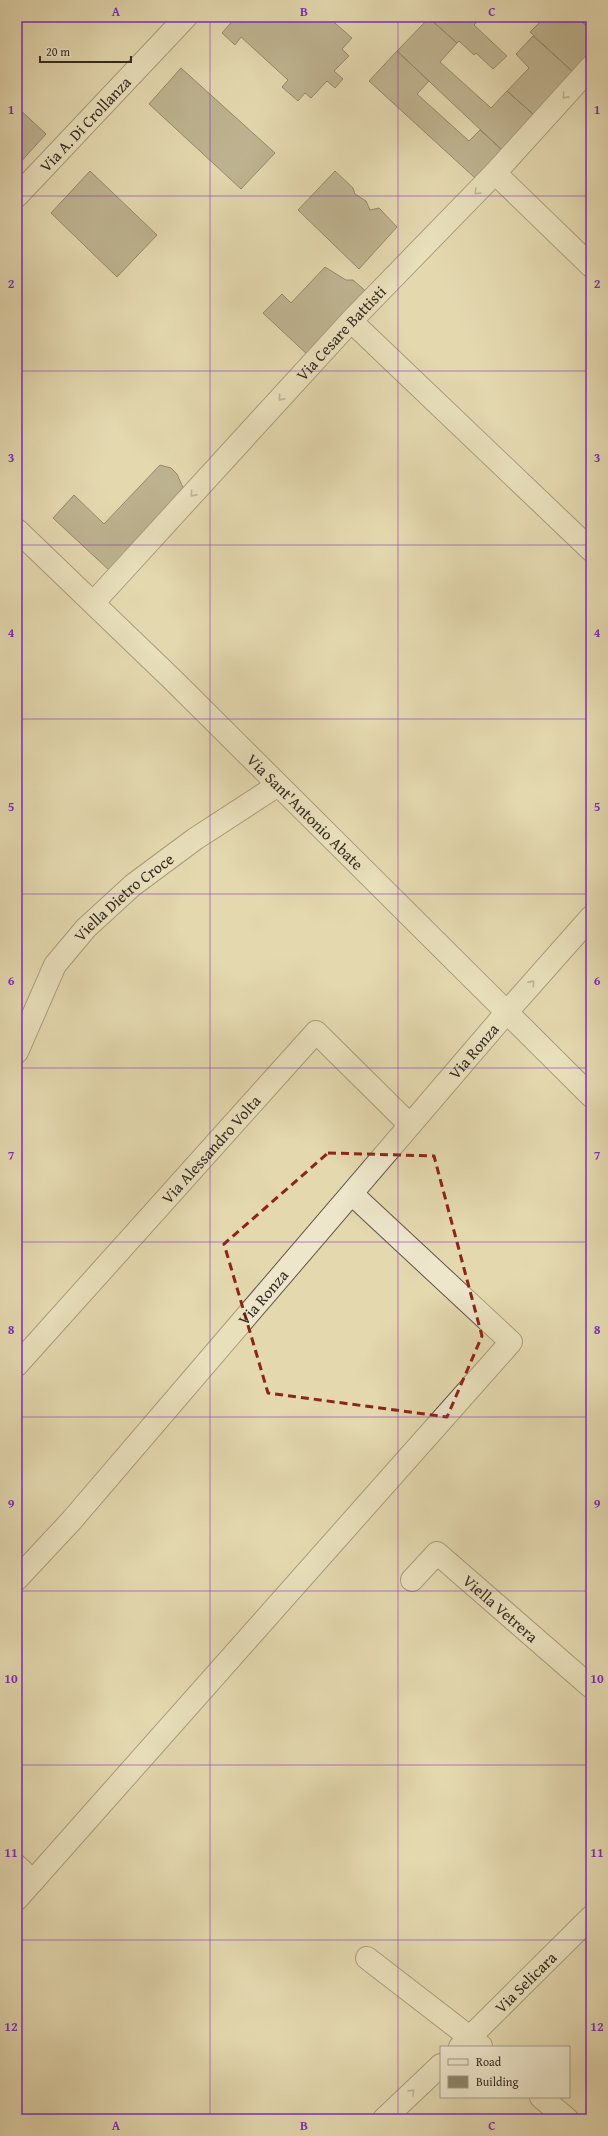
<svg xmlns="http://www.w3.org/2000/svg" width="608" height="2136" viewBox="0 0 608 2136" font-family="'Gentium Book Plus',serif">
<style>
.building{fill:#90856b;stroke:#362b21}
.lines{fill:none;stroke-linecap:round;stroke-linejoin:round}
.minor-casing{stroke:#625644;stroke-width:24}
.tertiary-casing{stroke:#625644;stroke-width:24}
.minor{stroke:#ede6cb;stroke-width:22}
.tertiary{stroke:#ede6cb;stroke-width:22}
.oneway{stroke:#928876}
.marked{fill:none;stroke:#8f2418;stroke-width:3;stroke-dasharray:8 5;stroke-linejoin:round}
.grid{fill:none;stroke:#7b2cbf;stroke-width:1;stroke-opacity:0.55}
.labels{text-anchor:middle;stroke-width:3;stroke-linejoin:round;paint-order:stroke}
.street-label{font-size:16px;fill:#362b21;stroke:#ede6cb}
.neatline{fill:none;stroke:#7b2cbf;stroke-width:1.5}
.grid-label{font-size:13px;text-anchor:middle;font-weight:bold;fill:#7b2cbf}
</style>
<rect width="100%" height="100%" fill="#e4d8af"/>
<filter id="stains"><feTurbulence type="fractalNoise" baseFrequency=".005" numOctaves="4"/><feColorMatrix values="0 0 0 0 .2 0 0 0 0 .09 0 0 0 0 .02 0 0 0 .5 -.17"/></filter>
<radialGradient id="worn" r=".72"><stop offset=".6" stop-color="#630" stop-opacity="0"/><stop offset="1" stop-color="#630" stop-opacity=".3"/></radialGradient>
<path class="building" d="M236,17H328L352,38L342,49L349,56L334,71L343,79L335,88L327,81L311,98L305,93L298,101L282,87L288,80L241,37L235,45L222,33Z
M430,17H481L474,25L507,56L493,69L476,53L474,55L459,41L457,43L429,18Z
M545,17L566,22L571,17H577L591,30V56L574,73L530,32Z
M577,17H591V30Z
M429,18L457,43L440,62L491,108L507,91L534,115L502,150L397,51Z
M533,36L574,73L534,115L507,91L529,68L516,54Z
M397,51L429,81L417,94L469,141L480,130L502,150L475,178L369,81Z
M181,68L275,153L241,189L149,104Z
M17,107L46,134L17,166Z
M90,171L157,235L117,277L51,213Z
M335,171L353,188L355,194L366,201L370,210L379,208L397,227L359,269L298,210Z
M325,267L346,280H353L369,294L310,357L263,313L282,294L291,303Z
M160,465L171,468L177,474L185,492L110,571L53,518L74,495L104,524Z"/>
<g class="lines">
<defs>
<g id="minor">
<path d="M495,173L591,266"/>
<path id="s1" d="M17,196L186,17"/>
<path d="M351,321L591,550"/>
<path id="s2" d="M94,602L351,321L495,173L591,67"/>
<path id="s3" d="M17,1052L55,965L86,928L133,885L195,839L278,785"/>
<path id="s4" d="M17,1365L316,1032L410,1125"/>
<path id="s5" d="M17,1579L72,1520L506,1013L591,917"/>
<path id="s6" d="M412,1580L437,1553L591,1687"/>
<path d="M17,1866L33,1881"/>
<path d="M17,1899L511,1342L352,1194"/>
<path d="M367,1958L481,2046"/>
<path id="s7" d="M460,2047L591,1917"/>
<path d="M541,2097L567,2119"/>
<path d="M384,2119L441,2065"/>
</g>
<g id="tertiary">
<path id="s8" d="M17,530L174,681L591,1096"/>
</g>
</defs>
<use href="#minor" class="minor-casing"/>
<use href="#tertiary" class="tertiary-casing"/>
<use href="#minor" class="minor"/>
<use href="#tertiary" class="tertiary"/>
</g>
<defs><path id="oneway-chevron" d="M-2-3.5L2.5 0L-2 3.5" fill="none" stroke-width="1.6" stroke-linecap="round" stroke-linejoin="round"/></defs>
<g class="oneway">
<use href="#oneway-chevron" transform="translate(565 96) rotate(132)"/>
<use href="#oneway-chevron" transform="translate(477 192) rotate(134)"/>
<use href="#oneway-chevron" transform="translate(281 398) rotate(132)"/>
<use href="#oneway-chevron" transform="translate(193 494) rotate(132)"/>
<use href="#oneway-chevron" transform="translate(532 983) rotate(-48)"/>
<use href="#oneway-chevron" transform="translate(412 2092) rotate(-44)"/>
</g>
<path d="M0 0H608V2136H0ZM328,1153L434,1156L482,1336L447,1417L268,1393L224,1244Z" fill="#e4d8af" fill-opacity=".55" fill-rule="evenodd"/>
<path class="marked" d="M328,1153L434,1156L482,1336L447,1417L268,1393L224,1244Z"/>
<path class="grid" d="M210,17V2119M398,17V2119M17,196H591M17,371H591M17,545H591M17,719H591M17,894H591M17,1068H591M17,1242H591M17,1417H591M17,1591H591M17,1765H591M17,1940H591"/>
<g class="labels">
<g class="street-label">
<text dy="6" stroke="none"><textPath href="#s1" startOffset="99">Via A. Di Crollanza</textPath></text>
<text dy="6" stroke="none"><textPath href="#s2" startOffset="365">Via Cesare Battisti</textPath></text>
<text dy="6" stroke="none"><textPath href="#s8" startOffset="403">Via Sant'Antonio Abate</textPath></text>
<text dy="6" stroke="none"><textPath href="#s3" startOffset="192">Viella Dietro Croce</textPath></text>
<text dy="6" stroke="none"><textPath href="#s5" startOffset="698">Via Ronza</textPath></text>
<text dy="6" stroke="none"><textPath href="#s4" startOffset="290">Via Alessandro Volta</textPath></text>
<text dy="6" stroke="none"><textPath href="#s5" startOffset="374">Via Ronza</textPath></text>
<text dy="6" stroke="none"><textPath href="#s6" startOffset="121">Viella Vetrera</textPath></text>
<text dy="6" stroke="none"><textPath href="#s7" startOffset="92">Via Selicara</textPath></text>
</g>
</g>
<rect width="608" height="2136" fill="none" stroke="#e4d8af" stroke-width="44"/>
<rect x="440" y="2046" width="130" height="52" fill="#ede6cb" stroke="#a49b87"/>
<rect x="448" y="2059" width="20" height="6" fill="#ede6cb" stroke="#a49b87"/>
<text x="476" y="2066" font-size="12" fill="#362b21">Road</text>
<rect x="448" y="2076" width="20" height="12" fill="#90856b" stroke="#a49b87"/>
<text x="476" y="2086" font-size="12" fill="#362b21">Building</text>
<path d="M40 56v6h91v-6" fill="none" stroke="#362b21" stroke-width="2"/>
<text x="46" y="56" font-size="12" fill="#362b21" stroke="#ede6cb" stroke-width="3" paint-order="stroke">20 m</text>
<rect x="22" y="22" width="564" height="2092" class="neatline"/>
<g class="grid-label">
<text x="116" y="16">A</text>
<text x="304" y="16">B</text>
<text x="492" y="16">C</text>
<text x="11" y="114">1</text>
<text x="597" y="114">1</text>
<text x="11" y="288">2</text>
<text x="597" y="288">2</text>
<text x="11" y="462">3</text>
<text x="597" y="462">3</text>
<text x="11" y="637">4</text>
<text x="597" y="637">4</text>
<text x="11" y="811">5</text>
<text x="597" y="811">5</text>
<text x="11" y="985">6</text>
<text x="597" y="985">6</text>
<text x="11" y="1160">7</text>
<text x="597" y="1160">7</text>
<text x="11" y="1334">8</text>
<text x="597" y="1334">8</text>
<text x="11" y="1508">9</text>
<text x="597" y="1508">9</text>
<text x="11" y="1683">10</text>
<text x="597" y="1683">10</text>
<text x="11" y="1857">11</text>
<text x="597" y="1857">11</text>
<text x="11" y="2031">12</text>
<text x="597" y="2031">12</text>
<text x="116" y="2130">A</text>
<text x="304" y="2130">B</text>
<text x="492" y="2130">C</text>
</g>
<rect width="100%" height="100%" filter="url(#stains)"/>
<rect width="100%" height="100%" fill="url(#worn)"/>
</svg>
